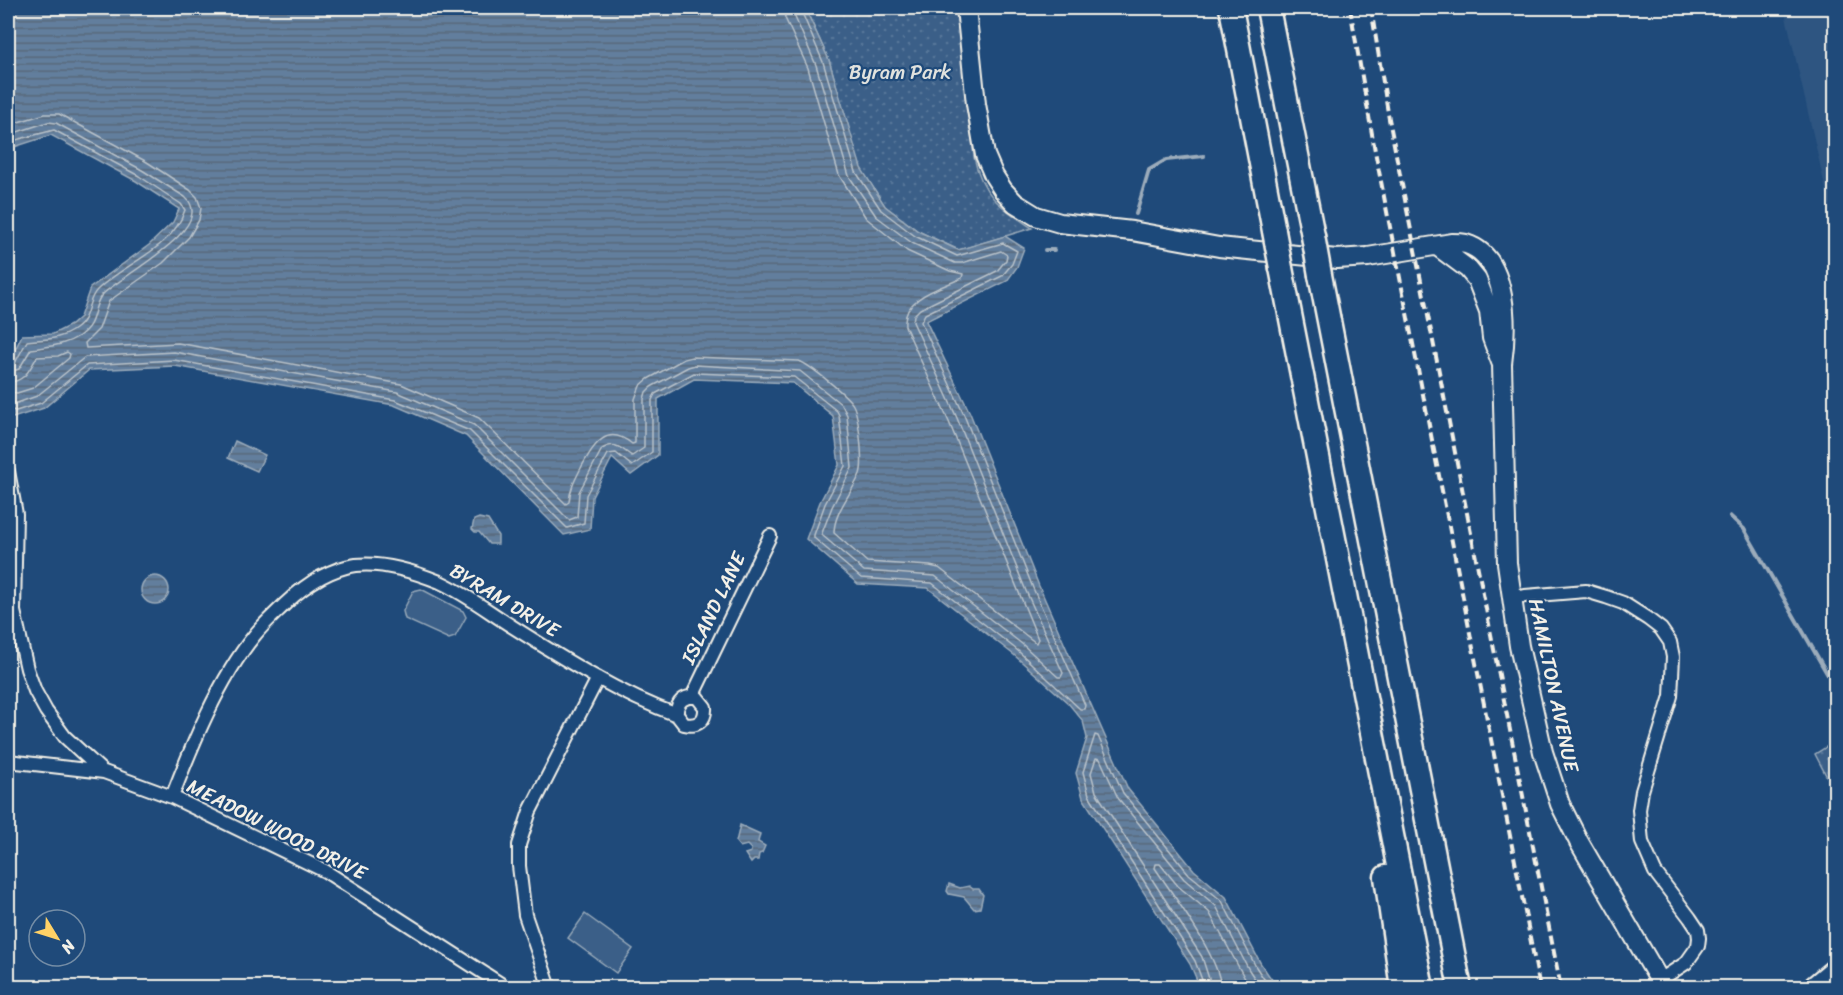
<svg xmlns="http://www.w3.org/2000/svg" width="1843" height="995" viewBox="0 0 1843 995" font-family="Sriracha,sans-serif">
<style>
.built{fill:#2d5581}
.grass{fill:url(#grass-dots);stroke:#97a8b8;stroke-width:1.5}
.pitch{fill:#3a5f88;stroke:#97a8b8;stroke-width:1.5}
.water{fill:url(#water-rules);stroke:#9cacbb;stroke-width:1.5}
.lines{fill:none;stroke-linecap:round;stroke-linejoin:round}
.shore{stroke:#bac3ca;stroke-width:1.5}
.stream{stroke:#9cacbb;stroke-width:4}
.minor-casing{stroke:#f4f1e8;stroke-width:16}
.secondary-casing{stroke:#f4f1e8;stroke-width:22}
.motorway-casing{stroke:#f4f1e8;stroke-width:27}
.minor{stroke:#1f4a7a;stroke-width:12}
.secondary{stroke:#1f4a7a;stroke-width:18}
.motorway{stroke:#1f4a7a;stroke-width:22}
.rail{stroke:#f4f1e8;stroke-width:4;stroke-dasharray:9 4.5;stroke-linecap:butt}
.motorway-bridge-casing{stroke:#f4f1e8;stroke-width:27;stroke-linecap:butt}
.motorway-bridge{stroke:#1f4a7a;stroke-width:22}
.labels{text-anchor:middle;stroke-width:4.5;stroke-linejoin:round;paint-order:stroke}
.park-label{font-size:20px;fill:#e1e2de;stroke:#1f4a7a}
.street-label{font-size:20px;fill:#f4f1e8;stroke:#1f4a7a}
</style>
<defs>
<pattern id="grass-dots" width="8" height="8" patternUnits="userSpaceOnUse" patternTransform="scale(1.5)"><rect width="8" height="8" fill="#3a5f88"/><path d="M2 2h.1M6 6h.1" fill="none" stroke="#577699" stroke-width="1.8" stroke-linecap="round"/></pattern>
<pattern id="water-rules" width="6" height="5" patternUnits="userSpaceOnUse" patternTransform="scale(1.5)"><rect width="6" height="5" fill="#627e9d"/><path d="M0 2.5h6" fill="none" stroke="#58687a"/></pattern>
</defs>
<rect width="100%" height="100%" fill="#1f4a7a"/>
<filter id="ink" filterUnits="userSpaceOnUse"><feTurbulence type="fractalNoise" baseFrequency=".0167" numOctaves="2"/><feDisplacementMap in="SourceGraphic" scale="12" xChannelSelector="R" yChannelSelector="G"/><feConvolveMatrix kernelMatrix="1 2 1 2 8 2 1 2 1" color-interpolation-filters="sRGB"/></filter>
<g filter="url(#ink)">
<path class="built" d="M1784,8H1835V230Z"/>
<path class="grass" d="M805,8H956L974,157C982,196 1001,207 1032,228L959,250L918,231L885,206L860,168L829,60Z
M1834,738L1836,740L1835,785L1827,777L1815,754L1828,746Z"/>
<path class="pitch" d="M421,589L463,611L466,617L455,637L449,639L405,619L403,611L413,591Z
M585,914L633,949L616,973L568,938Z"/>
<path class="water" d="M8,8H805L829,60L861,168L885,206L918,231L958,250L1005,236L1024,248L1017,267L1007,281L926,321L970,413L1039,586L1128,789L1194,870L1226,897L1261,964L1277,987H1200L1190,964L1083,798L1076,773L1087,738L1083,721L1068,703L1014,655L928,588L858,584L806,539L820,502L839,465L833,416L793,383L694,379L658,399V455L631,475L612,458L592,497L590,529L564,535L466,436L394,405L175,366L89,370L44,408L13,418L8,412V365L22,335L53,334L71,325L80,317L90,288L149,245L173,222L179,209L136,181L51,135L8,149Z
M235,441L265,455L257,471L228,458Z
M479,518L488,520L498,536V544H489L479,532H475L472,529L474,520Z
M141 590a14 14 0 1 1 28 0a14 14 0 1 1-28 0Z
M740,825L760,834L758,842L765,846L762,853L759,854L758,860H754L751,863L745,854L751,852V849L747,845L740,847L736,842Z
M949,884L960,888L969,886L973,889H979L983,895L980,908L974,909L964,897L949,894L947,891Z"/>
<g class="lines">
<path class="shore" d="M8,125L45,114H59L147,162L190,190L197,197L201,208L199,220L189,237L163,263L109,301L99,329L85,343L86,348L178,343L401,384L479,418L566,504L569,502C570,488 576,478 582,466C594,445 606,423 632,444L635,443V399L640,386L648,379L684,359L692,357L799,361C810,365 848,396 853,405C859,416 864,463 860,474C852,493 834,512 834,533L867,562L930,566L939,568L1036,643L1038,639L949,422L905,326C902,297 941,288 962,278L963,274L950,271L907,251L866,218L839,175L808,68L785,18L784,8
M8,135L48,122L56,123L142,170L185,197C220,228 114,279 101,296C91,311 98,322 79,336C64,346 49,346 31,349L19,369L8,373
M8,142L54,130L139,176L181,204L185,210C172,250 124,263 97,290C86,301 91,318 75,329C60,340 44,339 27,341L15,363L8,366
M8,382C25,382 29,370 37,357L58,356L67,352L70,354L69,358L33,388L17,393L8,392
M8,401L17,403L37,396L85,357L174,352L397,392L474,425L569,520L577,517L579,492L602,449C616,440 622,450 632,456L644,448V399L646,392L651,387L688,367L695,365L800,371L842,405L847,415L852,468L832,507L822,533L823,536L864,571L935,576L1022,644L1058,677H1061L1063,673L1026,591L957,418L913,322L914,315L920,309L997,271L1006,260L1007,255L1001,251L962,263H955L912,243L876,216L849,176L816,65L794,15L793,8
M8,409L16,411L41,403L87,365L174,360L395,400L470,431L567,528L584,523L586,495L608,454L616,453L632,466L652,452V400L655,394L694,373L794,377L837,411L839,415L845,466L825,504L814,535V538L861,578L932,583L1017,650L1080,709H1084L1085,705L1033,588L964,415L921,322L925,314L1002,276L1012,264L1017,251L1003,243L957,256L915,236L881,210L856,172L823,62L800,8
M1205,988L1195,961L1089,795L1083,772L1095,735L1098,736L1123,793L1189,874L1222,901L1256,967L1270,988
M1212,988L1202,957L1096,792L1091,773L1096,758L1100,759L1118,798L1184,879L1216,906L1249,970L1261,988
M1221,988C1220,958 1173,895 1155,868L1156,864H1160L1178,886L1209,912L1250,988"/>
<path class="stream" d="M1136,214L1149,170L1166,160L1204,156
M1045,250H1054
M1730,516L1744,529L1836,689"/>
<defs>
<path id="minor" d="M8,471L16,514L14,611L27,669L35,691L46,711L65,737L103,772
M1512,599L1525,596L1586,591L1606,597L1623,603L1648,619L1661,629L1670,642L1673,657L1671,696L1642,791L1639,810L1642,842L1655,872L1690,918L1698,930L1699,938L1698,946L1686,963L1660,980
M692,697L770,536
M8,761L104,772L172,797L325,871L507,988
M172,797C192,745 219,679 254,636C263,624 275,614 286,603C305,585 328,569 356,565C383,562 415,572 440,582C466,594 489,612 513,627C565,660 619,694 677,715L684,724C697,727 706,721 705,707L697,697C684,695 676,702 677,715
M550,988L525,915L519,866V845L530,811L598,678
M1806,988L1836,963"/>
<path id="secondary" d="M966,8L976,104L985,155L994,176L1003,190L1015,203L1036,216L1060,223L1132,231L1219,247L1337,259L1368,257L1452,243C1457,243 1462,243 1466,244C1509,257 1507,329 1502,364L1507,563L1519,646L1543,752L1560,804L1579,842L1664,988
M1437,246L1468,269L1477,280L1489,311L1492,338L1501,362"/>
<path id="motorway" d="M1231,8L1274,231
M1268,8L1313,236
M1281,268L1422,988
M1320,275L1460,988
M1386,877L1402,988"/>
</defs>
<use href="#minor" class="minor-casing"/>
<use href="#secondary" class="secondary-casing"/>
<use href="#motorway" class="motorway-casing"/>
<use href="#minor" class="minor"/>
<use href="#secondary" class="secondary"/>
<use href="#motorway" class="motorway"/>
<path class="rail" d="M1350,8L1375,151L1540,988
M1371,8L1389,119L1561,988"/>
<defs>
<path id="motorway-bridge" d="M1274,231L1281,268
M1313,236L1320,275"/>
</defs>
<use href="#motorway-bridge" class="motorway-bridge-casing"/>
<use href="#motorway-bridge" class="motorway-bridge"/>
</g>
</g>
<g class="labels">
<g class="park-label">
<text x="900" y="79">Byram Park</text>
</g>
<g class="street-label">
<text transform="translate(505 600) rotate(31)" y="7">BYRAM DRIVE</text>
<text transform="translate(713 608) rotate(-64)" y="7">ISLAND LANE</text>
<text transform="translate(1554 685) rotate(78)" y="7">HAMILTON AVENUE</text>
<text transform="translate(277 829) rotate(27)" y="7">MEADOW WOOD DRIVE</text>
</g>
</g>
<rect width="1843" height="995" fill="none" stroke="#1f4a7a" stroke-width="30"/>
<rect x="15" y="15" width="1813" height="965" fill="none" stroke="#f4f1e8" stroke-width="2" filter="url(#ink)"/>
<g transform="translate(57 938) rotate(128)"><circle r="28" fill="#1f4a7a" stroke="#748da6" stroke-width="1.5"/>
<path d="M0-4.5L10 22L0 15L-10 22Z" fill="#ffd166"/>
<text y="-9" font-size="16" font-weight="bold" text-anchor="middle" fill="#f4f1e8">N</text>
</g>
</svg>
